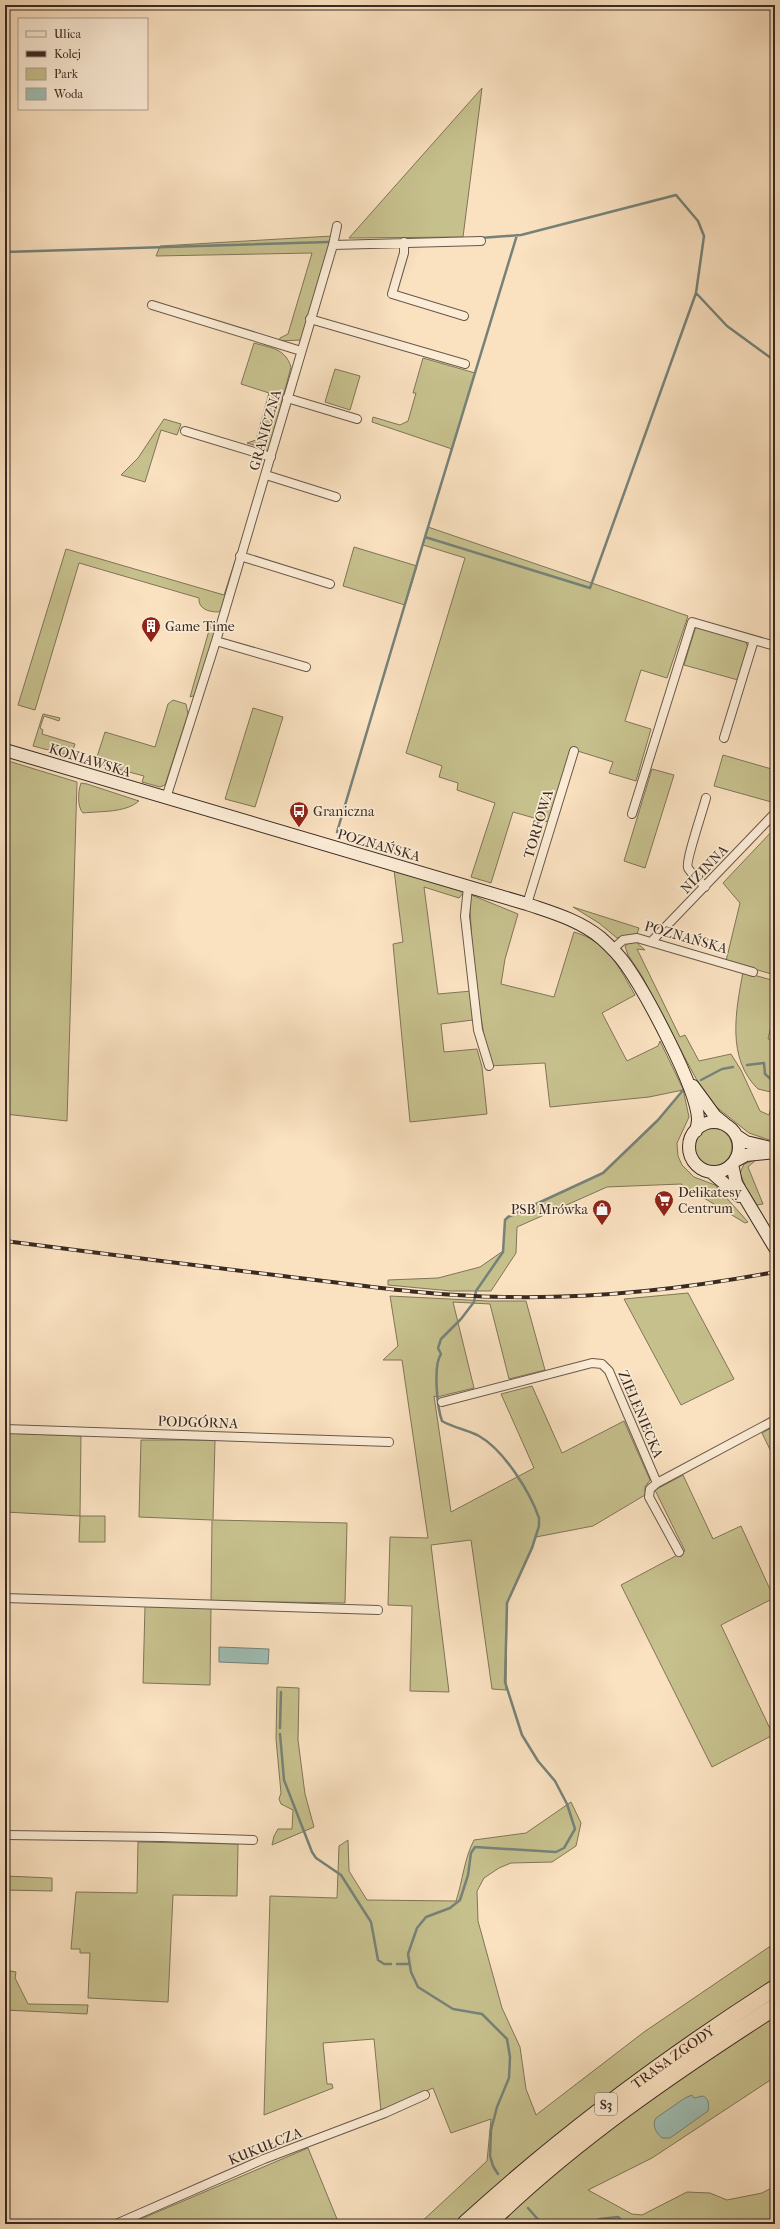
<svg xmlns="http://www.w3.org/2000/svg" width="780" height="2229" viewBox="0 0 780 2229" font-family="'IM FELL French Canon',serif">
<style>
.green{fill:#c6c08d;stroke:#807558}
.water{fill:#9ebdb3;stroke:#768279}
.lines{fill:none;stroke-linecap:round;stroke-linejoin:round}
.stream{stroke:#768279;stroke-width:2.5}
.street-casing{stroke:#69584a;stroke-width:10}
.secondary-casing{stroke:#392a23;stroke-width:14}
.highway-casing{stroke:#392a23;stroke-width:18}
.street{stroke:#fcecd6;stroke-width:8}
.secondary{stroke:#fcecd6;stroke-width:12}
.highway{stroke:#fae1c0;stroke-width:16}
.rail-casing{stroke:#392a23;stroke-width:4}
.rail{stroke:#fcecd6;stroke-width:2.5;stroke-dasharray:8;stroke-linecap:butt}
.labels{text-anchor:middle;stroke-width:3.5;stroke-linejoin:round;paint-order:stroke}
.shield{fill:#fcecd6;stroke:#746459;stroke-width:1}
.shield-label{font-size:13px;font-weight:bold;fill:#392a23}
.street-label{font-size:14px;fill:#392a23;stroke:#fcecd6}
.poi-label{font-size:14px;fill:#392a23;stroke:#fcecd6;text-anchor:start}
</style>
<rect width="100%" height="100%" fill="#fae1c0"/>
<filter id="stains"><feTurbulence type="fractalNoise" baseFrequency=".005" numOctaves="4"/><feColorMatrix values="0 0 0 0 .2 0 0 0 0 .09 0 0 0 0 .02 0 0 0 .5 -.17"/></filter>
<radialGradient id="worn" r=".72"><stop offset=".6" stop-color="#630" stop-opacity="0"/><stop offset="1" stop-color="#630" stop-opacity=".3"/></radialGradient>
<path class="green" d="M482,88L463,237L349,238Z
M332,236L301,340L279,341L280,338L288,334L312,253L156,256L160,246Z
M254,343C271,348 285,348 291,367L269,450L247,443L256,440L269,393L241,384Z
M423,358L475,373L452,449L372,422L373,417L400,425L408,421L416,393H413Z
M335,369L360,376L350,410L325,402Z
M164,419L181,424L177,435L161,430L145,482L121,475L138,458Z
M428,527L688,616L667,678L641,670L625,721L651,729L636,781L609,773L613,762L571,749L548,822L513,812L491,883L471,877L495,803L457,790L458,783L439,777L442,766L406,753L465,558L423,545Z
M354,547L417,566L405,605L343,586Z
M66,549L224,595L235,561L236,563L222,609L218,612C209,612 198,609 199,598L79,563L35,710L18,705Z
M212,620L214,635L196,695L190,697Z
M696,626L745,640L748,647L738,680L684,665Z
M173,700L186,704L188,714L165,785L160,787L142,782L144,776L95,763L105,732L155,747L168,704Z
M253,708L283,717L255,807L225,799Z
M43,714L60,718L59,721L44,716L40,728L43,730L42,734L75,744L71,756L33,746Z
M723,755L775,770V803L714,786Z
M5,760L77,782L67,1121L5,1114Z
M652,769L674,775L645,868L624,861Z
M81,783L87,784L139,801C125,813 101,811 83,813C77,807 78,791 81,783Z
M775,828V975L726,961L740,903L723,883Z
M394,870L465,891L459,898L424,887L438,994L472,991L473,1020L441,1024L444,1052L477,1049L482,1067L487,1114L410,1122L393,944L403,942Z
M469,894L518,914L505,959L501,984L554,997L574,932C608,942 618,966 635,995L602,1013L627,1061L658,1046L660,1041L683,1089L689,1117L677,1143L678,1156L682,1165L694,1177L715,1185L748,1222L745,1223L681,1184L607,1187L517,1227L516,1253L491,1291H451L388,1285V1280L438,1278L480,1267L503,1251L505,1220L508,1217L603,1173L658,1121L683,1090L649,1097L550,1107L545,1063L489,1066L474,974Z
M573,907L639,928L637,934L617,938L599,923Z
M636,942L645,950L637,949L680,1037L685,1035L699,1061L731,1054L741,1070L760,1111L769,1115L771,1107H775V1142L749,1133L710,1102L694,1075L642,976L628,955L625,946L629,943Z
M743,972L775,981V1026H771L768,1039L775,1040V1093L758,1089C726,1058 736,1010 743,972Z
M694 1147a19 19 0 1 1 38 0a19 19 0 1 1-38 0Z
M757,1159L748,1167L763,1204L757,1205L746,1188L740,1173L744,1164Z
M688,1293L734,1379L681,1405L624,1299Z
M390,1296L488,1301H526L545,1370L509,1379L490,1304L453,1302L474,1388L437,1397L434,1396L451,1512L534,1468L501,1394L532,1386L562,1453L624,1421L650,1480L645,1487V1495L593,1526L536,1537L507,1603L506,1690L492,1689L471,1540L431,1545L449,1692L410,1691L412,1606L388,1605L390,1537L428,1538L402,1360H383L398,1346Z
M775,1426V1460L762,1433Z
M5,1433L81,1436L80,1516H105V1542H79L80,1516L5,1512Z
M141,1440H215L213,1520L347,1523L345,1603L211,1601L212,1520L139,1517Z
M683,1475L713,1539L741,1526L774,1598L721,1625L773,1735L712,1767L621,1585L685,1551L655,1490Z
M145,1606L211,1608L210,1685L143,1683Z
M277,1687L299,1688L298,1740L305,1794L314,1827L272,1845L274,1836L278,1829H292L293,1810L281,1804L279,1799L281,1793L276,1739Z
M571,1802L581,1823L576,1846L552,1862L511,1863L499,1868L484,1878L477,1891L478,1921L502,2008L520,2047L526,2089L536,2115L644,2032L775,1943V2077L652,2158L588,2190L632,2214L642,2215L687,2192L710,2193L727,2200L762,2193L775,2186V2224H419L487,2161L491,2119L451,2133L433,2088L381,2111L374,2039L323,2043L327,2084H332L333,2088L264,2115L270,1896L337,1898L339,1846L348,1840L349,1871L367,1900L456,1901C463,1880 464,1859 474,1840L526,1833Z
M138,1842L238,1844L237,1896L173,1895L168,2002L88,1998L90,1953H80V1949H71L76,1892L137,1893Z
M5,1876L52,1878V1891L5,1890Z
M5,1970L16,1972L15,1978L28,2004L88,2005L87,2014L5,2010Z
M308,2148L339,2224H129Z"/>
<path class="water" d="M219,1647L269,1649L268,1664L219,1662Z
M692,2095L694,2098L703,2096C709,2099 709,2104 708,2111L670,2138H662C655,2132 652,2125 656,2118L685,2098Z"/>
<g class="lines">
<path class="stream" d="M5,252L427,239
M697,294L727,326L775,361
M425,537L517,235
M337,832L425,537L590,588L696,293L704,236L698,221L676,195L521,235L480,238
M747,1065L764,1063L765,1074L775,1083
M701,1080L722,1069L733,1067
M280,1728L281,1692
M280,1734L284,1780L312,1852L316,1858L341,1875L371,1922L378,1960L384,1964H391
M397,1964H409
M498,2174L493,2166L490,2156L491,2130L497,2107L509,2078L510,2057L507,2039L482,2014L453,2009L418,1987L411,1972L408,1954L417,1928L426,1917L450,1908L460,1900L468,1875L471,1853L475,1847L556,1852L564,1848L575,1829L567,1804L555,1781L538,1761L522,1735L505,1682L507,1603L532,1548L539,1526V1518C530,1492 504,1450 479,1436C468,1430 454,1428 442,1421C437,1407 433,1365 441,1354L438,1348L441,1339L461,1319L474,1302L476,1291L503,1252L505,1220L508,1217L603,1173L658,1120L684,1089
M528,2208L542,2224
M589,2224L600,2219L618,2217L626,2224"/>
<defs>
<path id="street" d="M404,242V253L392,294L464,316
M333,245L481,241
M152,305L301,351
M310,319L465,364
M287,398L357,419
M185,431L271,457
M266,475L336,497
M240,556L330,584
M216,641L306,667
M724,738L754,640
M166,798L216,641L333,245L337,226
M632,814L692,622L775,646
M468,887L465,916L478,1030L489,1066
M705,887C701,881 692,875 688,868C685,862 703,810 706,798
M527,904L574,751
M651,942L775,813
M613,949L623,940L637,938L753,972
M442,1402L592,1363L602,1364L609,1371L657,1483L775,1420
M5,1429L389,1442
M657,1483L650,1489L649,1497L679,1552
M5,1598L378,1610
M5,1835L161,1837L253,1840
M116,2224L264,2159L385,2113L425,2095"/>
<path id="secondary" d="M5,750L527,904C553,913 579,920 601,938C610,946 619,955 626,965C645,992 697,1088 698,1119C698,1123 697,1127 696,1131
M693,1086L715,1116L726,1125
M689 1147a25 25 0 1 1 50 0a25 25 0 1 1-50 0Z
M737,1136L746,1142L771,1148
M735,1161L746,1155L775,1152
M732,1164L736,1183L775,1248
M711,1172L739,1196"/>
<g id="highway">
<path id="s1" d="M465,2224C563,2134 663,2060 775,1988"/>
<path d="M488,2224C574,2140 674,2072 775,2007"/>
</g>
</defs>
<use href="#street" class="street-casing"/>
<use href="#secondary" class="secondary-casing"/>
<use href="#highway" class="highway-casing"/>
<use href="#street" class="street"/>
<use href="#secondary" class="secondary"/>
<use href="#highway" class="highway"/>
<defs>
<path id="rail" d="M5,1241C98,1253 190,1265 283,1276C357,1285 430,1296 504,1297C595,1299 685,1289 775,1272"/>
</defs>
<use href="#rail" class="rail-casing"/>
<use href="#rail" class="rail"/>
</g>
<defs>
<symbol id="building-pin" viewBox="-11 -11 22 30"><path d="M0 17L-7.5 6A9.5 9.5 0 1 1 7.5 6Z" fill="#8f2418" stroke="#fcecd6"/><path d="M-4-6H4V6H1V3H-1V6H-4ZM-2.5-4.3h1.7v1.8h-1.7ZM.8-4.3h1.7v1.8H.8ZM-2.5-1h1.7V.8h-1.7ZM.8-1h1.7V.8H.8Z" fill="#fff"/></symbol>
<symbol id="bus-pin" viewBox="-11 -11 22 30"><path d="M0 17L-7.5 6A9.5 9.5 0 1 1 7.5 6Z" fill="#8f2418" stroke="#fcecd6"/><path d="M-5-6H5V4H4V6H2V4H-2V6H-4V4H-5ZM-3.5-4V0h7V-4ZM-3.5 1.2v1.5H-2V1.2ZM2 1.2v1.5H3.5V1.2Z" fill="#fff"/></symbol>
<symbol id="supermarket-pin" viewBox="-11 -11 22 30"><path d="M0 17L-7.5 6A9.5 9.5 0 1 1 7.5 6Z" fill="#8f2418" stroke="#fcecd6"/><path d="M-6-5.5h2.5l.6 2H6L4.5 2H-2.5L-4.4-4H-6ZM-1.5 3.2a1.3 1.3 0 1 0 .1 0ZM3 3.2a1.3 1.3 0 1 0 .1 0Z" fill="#fff"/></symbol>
<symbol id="shop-pin" viewBox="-11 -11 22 30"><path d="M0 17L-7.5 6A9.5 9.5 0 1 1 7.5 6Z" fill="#8f2418" stroke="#fcecd6"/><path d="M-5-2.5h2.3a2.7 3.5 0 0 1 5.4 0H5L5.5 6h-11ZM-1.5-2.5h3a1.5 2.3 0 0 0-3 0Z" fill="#fff"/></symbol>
</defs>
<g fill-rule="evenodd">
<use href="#building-pin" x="140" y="615" width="22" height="30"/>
<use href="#bus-pin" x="288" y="800" width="22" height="30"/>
<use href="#supermarket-pin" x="653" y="1189" width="22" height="30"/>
<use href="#shop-pin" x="591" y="1198" width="22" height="30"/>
</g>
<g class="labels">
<rect class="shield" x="595" y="2093" width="22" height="22" rx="3"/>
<g class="shield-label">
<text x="606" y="2109">S3</text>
</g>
<g class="street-label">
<text transform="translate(265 430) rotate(-74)" y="5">GRANICZNA</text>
<text transform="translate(90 760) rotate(17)" y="5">KONIAWSKA</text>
<text transform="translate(538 824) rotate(-73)" y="5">TORFOWA</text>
<text transform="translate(379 845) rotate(16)" y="5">POZNAŃSKA</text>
<text transform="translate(704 869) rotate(-46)" y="5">NIZINNA</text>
<text transform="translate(686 937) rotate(16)" y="5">POZNAŃSKA</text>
<text transform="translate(641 1414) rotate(67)" y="5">ZIELENIECKA</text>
<text transform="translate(198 1422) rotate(2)" y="5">PODGÓRNA</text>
<text dy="5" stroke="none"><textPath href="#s1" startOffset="267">TRASA ZGODY</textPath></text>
<text transform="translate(265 2146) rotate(-22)" y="5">KUKUŁCZA</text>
</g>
<g class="poi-label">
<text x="165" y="631">Game Time</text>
<text x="313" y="816">Graniczna</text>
<text x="678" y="1197">Delikatesy<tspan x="678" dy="16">Centrum</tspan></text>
<text x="588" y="1214" text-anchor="end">PSB Mrówka</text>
</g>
</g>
<rect width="780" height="2229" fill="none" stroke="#fae1c0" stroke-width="20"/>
<rect x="6" y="6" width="768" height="2217" fill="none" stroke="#392a23" stroke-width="2"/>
<rect x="10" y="10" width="760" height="2209" fill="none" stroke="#392a23"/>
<rect x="18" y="18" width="130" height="92" fill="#fcecd6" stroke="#ae9e8e"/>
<rect x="26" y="31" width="20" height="6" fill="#fcecd6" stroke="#ae9e8e"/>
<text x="54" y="38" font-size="12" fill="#392a23">Ulica</text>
<rect x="26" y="51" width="20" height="6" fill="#392a23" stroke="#ae9e8e"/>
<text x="54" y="58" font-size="12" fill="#392a23">Kolej</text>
<rect x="26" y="68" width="20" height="12" fill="#c6c08d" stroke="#ae9e8e"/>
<text x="54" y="78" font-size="12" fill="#392a23">Park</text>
<rect x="26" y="88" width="20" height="12" fill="#9ebdb3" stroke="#ae9e8e"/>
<text x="54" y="98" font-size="12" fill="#392a23">Woda</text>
<rect width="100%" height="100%" filter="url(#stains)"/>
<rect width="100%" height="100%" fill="url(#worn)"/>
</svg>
